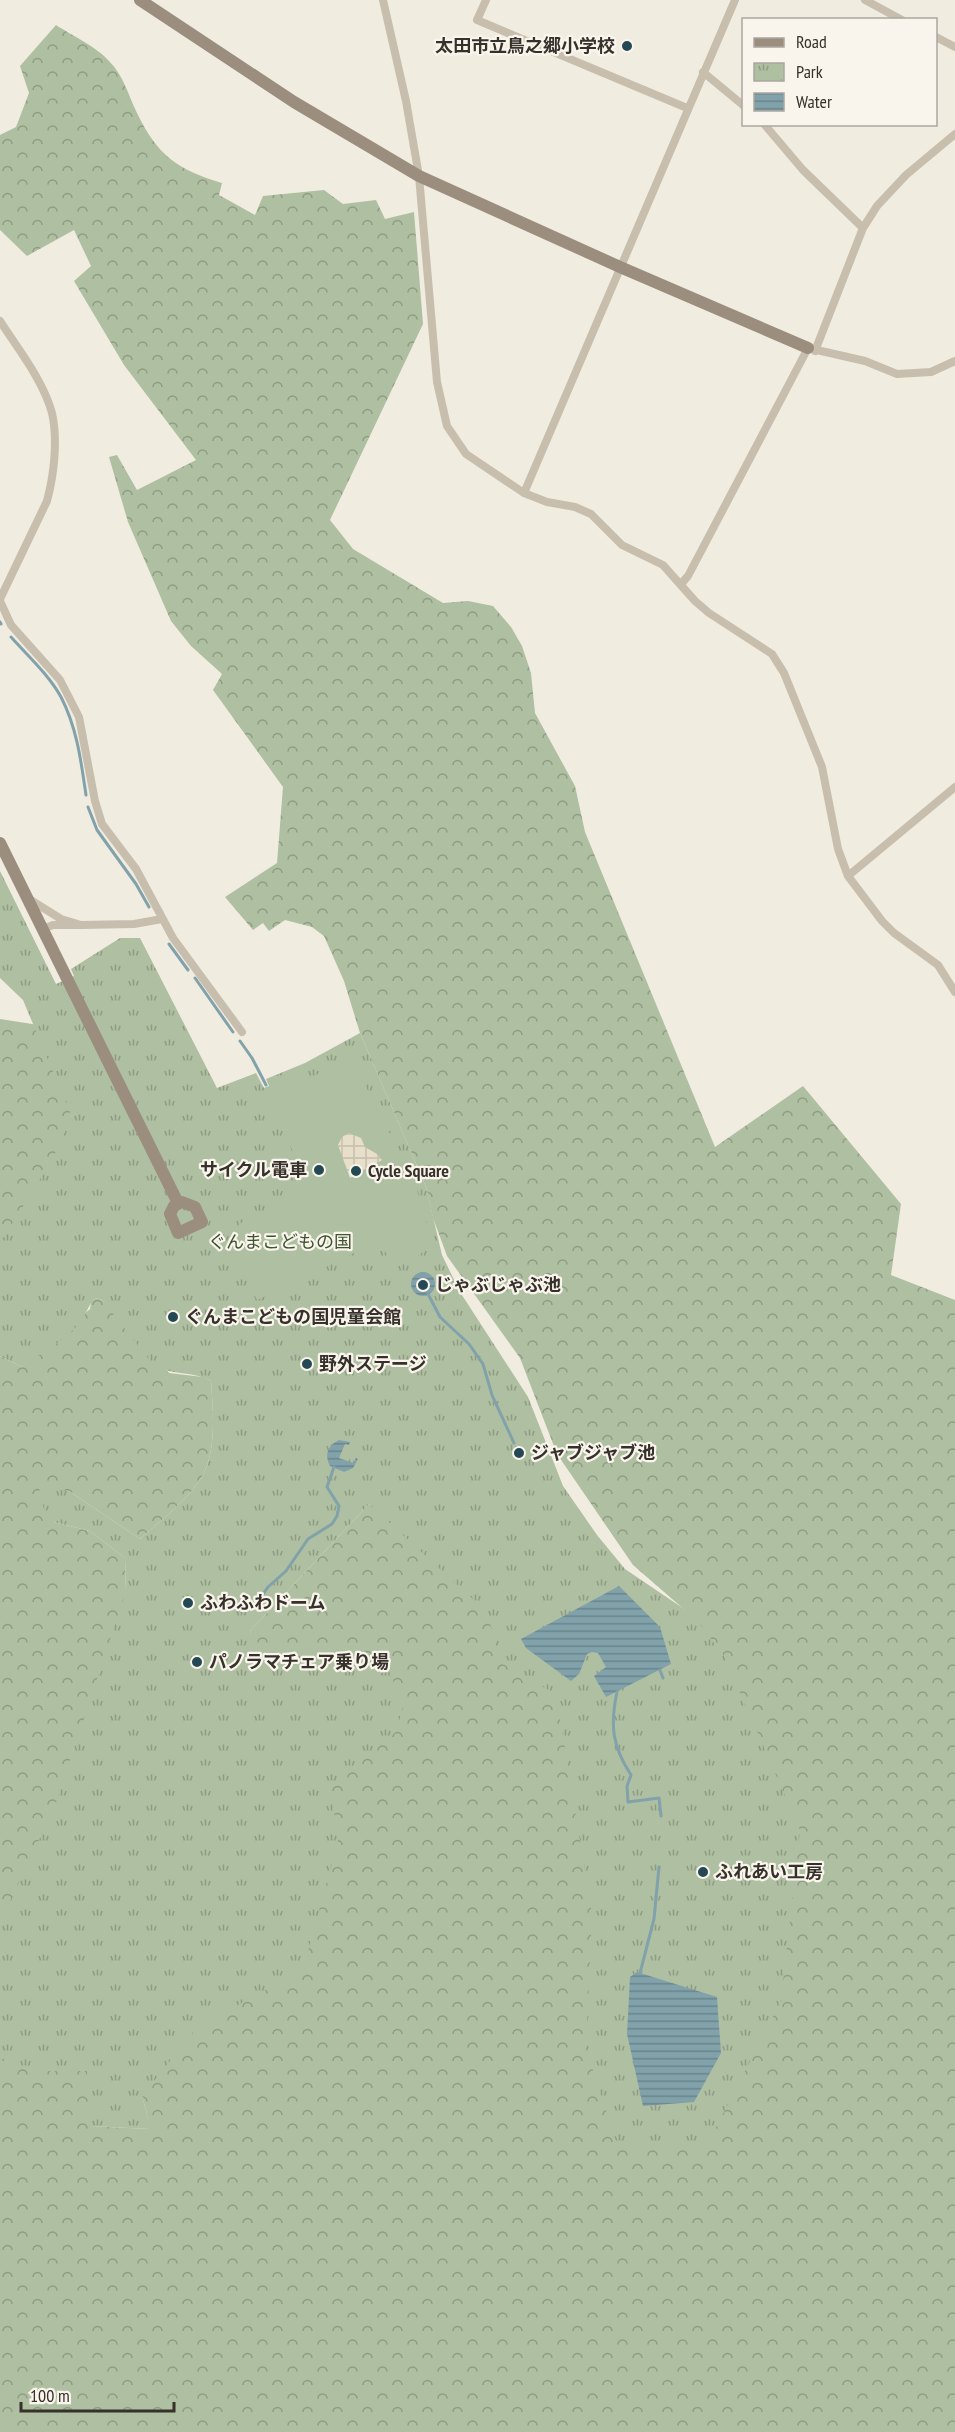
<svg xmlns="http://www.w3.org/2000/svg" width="955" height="2432" viewBox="0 0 955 2432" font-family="'PT Sans Narrow','Noto Sans JP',sans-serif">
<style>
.forest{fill:url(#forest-crowns)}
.park{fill:url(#park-tufts)}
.pitch{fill:#afbfa1}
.plaza{fill:url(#plaza-grid)}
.water{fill:url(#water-rules)}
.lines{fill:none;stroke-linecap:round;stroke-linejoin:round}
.stream{stroke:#81a2ab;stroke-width:3}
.street{stroke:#c8bead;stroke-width:8}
.secondary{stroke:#9c8e7e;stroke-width:12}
.poi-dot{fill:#244955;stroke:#f9f5ec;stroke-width:2}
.labels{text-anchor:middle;stroke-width:4.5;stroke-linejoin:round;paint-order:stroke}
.poi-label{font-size:18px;font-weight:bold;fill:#37312b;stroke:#f9f5ec;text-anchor:start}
.park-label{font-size:18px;fill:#405331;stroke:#f9f5ec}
</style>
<defs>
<pattern id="forest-crowns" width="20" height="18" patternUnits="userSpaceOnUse" patternTransform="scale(1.5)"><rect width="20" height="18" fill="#afbfa1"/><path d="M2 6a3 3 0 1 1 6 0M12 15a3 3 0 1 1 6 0" fill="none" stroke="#8f9c83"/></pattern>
<pattern id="park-tufts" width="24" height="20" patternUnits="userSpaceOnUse" patternTransform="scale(1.5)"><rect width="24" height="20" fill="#afbfa1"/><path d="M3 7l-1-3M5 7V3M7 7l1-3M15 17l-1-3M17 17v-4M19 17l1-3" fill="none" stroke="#8f9c83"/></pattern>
<pattern id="plaza-grid" width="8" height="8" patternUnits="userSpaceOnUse" patternTransform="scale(1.5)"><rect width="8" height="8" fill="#e7dfc9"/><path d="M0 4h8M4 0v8" fill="none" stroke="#c7c0ad"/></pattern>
<pattern id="water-rules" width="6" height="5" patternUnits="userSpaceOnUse" patternTransform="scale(1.5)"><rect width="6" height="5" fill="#81a2ab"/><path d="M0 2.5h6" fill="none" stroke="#6a858b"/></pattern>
</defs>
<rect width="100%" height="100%" fill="#f1ece0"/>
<path class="forest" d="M56,25C71,35 97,47 109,61C124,76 128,95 137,113C157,155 178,170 222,183L219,195L255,215L263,196L324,190L343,204L376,200L385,219L414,212L423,324L330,520L353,549L443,603L468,601L493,606L511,627L522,646L531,673L535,713L575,786L585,832L715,1147L803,1086L901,1204L891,1275L955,1300V2432H0V1356L22,1367L90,1309L91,1302L95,1298L102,1300L169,1373L203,1377L211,1381C213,1411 217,1450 202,1477C187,1501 161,1520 140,1539L69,1491L54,1522L90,1531L125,1558L126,1591L90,2126L148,2129L147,2114L142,2096L258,1656L250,1631L369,1504L686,1611L633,1565L557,1454L520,1358L447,1256L433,1218L426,1187L360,1033L344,981L324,936L312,927L285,920L269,931L263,923L253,930L225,897L277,863L283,787L213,690L222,674L191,646L171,621L128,522L109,457L117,455L137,490L196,460L124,365L74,281L91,266L74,230L27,256L0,230V135L16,127L29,93L20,66Z
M0,1019L45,1026L74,1124L0,1276Z"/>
<path class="park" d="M0,871L56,984L74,976L71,969L120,938H140L217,1088L256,1073L264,1088L269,1086L266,1079L305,1063L360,1033L426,1187L442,1255L460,1292L528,1397L563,1486L597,1535L625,1569L693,1615L724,1656L800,1830L781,2001L707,2145L618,2147L586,2049L592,1914L556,1694L501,1663L487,1612L369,1504L250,1631L253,1638L265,1649L361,1650L387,1666L403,1705L397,1731L329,1788L339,1837L303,1970L197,2027L142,2096L147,2114L149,2129L89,2126L87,2071H29L0,2057V1922L55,1806L126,1591L125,1558L90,1531L54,1522L44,1509L39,1488L69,1491L140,1539C161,1520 187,1501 202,1477C217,1450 213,1411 211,1381C195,1372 174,1374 156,1368L102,1300L95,1298C89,1303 85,1318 77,1326C62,1342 40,1354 22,1367L0,1356V1243L52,1160L72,1117L23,1000L0,978Z"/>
<path class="pitch" d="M340,1064L352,1065L360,1075L415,1183L430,1235C431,1258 398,1265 380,1274L387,1265V1254L381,1247L370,1245L324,1268L321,1264L296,1276L295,1274L290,1278L292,1284L257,1300L232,1249V1241L239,1224L311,1188L266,1097Z"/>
<path class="plaza" d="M349,1133L361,1138L365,1147L377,1154L382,1160L350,1178L338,1145L342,1137Z"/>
<path class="water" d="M411 1284a12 12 0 1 1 24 0a12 12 0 1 1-24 0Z
M339,1440L350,1442L349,1445L345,1444L339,1458L353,1463L356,1458L358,1459L353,1468L344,1472L330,1466C324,1455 328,1445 339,1440Z
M619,1586L660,1627L671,1664L606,1697L594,1676L606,1667L598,1653L592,1652L587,1654L579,1674L571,1681L526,1648L521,1639Z
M637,1972L717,1997L721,2053L694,2102L643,2106L627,2034L630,1977Z"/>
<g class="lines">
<path class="stream" d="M0,622L1,624
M11,637C28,656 49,675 61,697C77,728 81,761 86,795
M88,807L97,830L136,884L149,907
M169,944L188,970
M195,978L233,1032
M240,1041L252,1058L266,1085
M428,1294L440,1317L469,1344L483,1364L492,1395L514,1443
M257,1603L268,1587L286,1571L308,1539L332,1524L337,1516L339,1506L327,1487L334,1467
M660,1670L663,1678
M617,1692C610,1725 612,1746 631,1775L627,1786L628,1802L659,1798L661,1816
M640,1973L654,1919L659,1867"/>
<path class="street" d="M383,0L406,101L419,176L437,382L447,426L466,454L524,493L547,502L575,507L591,514L622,545L663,565L695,601L709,613L772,654L784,673L822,767L838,849L848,876L882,921L894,933L938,965L955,992
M486,0L477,20L687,108
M865,0L902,20
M936,37L955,47
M703,72L744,106
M764,124L803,170L863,228
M0,321C18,349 43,380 52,413C58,440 54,475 47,501L0,599
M815,351L863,228L877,206L906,175L955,134
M524,493L735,0
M681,584L688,576L808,348L865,361L897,374L931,372L955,361
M0,601L11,625L60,680L79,717L95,801L102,824L136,869L173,938L242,1032
M848,876L955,787
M29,899L61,919L81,925H53L42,929
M81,925L134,924L162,919"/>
<path class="secondary" d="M140,0L294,102L419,176L620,267L808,348
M0,843L178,1203
M182,1202L195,1207L202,1222L178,1233L170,1214L174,1206Z"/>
</g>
<g class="poi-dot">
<circle cx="627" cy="46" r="6"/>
<circle cx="319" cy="1170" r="6"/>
<circle cx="356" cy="1171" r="6"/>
<circle cx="423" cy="1285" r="6"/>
<circle cx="173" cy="1317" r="6"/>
<circle cx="307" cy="1364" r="6"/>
<circle cx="519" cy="1453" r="6"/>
<circle cx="188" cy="1603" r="6"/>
<circle cx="197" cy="1662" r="6"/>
<circle cx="703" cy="1872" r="6"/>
</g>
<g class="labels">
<g class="poi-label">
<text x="615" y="52" text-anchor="end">太田市立鳥之郷小学校</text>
<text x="307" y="1176" text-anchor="end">サイクル電車</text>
<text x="368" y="1177">Cycle Square</text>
<text x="435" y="1291">じゃぶじゃぶ池</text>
<text x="185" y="1323">ぐんまこどもの国児童会館</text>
<text x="319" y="1370">野外ステージ</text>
<text x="531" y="1459">ジャブジャブ池</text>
<text x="200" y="1609">ふわふわドーム</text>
<text x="209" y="1668">パノラマチェア乗り場</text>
<text x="715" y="1878">ふれあい工房</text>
</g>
<g class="park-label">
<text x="280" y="1248">ぐんまこどもの国</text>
</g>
</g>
<rect x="742" y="18" width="195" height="108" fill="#f9f5ec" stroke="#aba79f" stroke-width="1.5"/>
<rect x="754" y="38" width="30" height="9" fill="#9c8e7e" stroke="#aba79f" stroke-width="1.5"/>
<text x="796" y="48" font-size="18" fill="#37312b">Road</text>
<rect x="754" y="63" width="30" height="18" fill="url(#park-tufts)" stroke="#aba79f" stroke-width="1.5"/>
<text x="796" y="78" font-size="18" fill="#37312b">Park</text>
<rect x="754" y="93" width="30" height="18" fill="url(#water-rules)" stroke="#aba79f" stroke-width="1.5"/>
<text x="796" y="108" font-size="18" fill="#37312b">Water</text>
<path d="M21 2402v9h153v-9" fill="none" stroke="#37312b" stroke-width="3"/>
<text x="30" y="2402" font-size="18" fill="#37312b" stroke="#f9f5ec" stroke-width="4.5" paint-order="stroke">100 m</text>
</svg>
